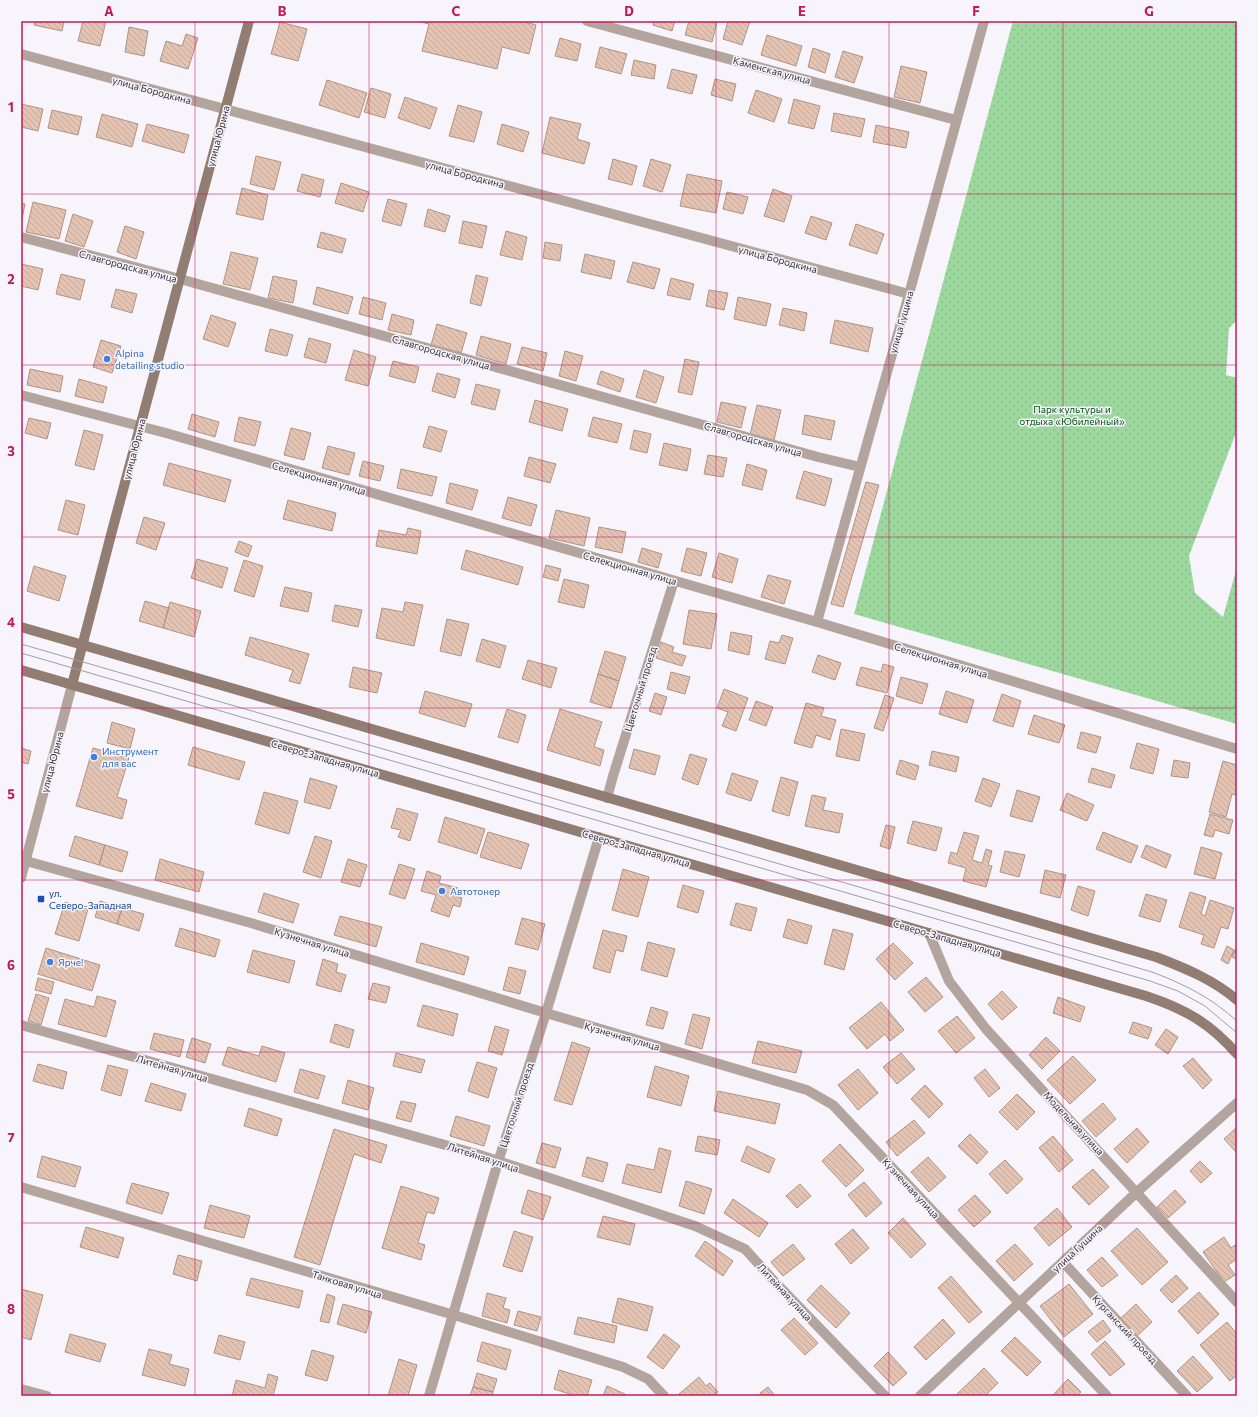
<svg xmlns="http://www.w3.org/2000/svg" width="1258" height="1417" viewBox="0 0 1258 1417" font-family="Commissioner,sans-serif">
<style>
.park{fill:url(#park-dots)}
.building{fill:url(#building-back-hatch);stroke:#b19282}
.lines{fill:none;stroke-linecap:round;stroke-linejoin:round}
.minor{stroke:#b3a59d;stroke-width:10}
.tertiary{stroke:#b3a59d;stroke-width:10}
.secondary{stroke:#927d72;stroke-width:10}
.tram{stroke:#a09da6;stroke-width:1}
.grid{fill:none;stroke:#c2185b;stroke-width:1;stroke-opacity:0.55}
.shop-dot{fill:#3f7fe0;stroke:#f7f5fb;stroke-width:1.5}
.transit-dot{fill:#1a4fb4;stroke:#f7f5fb;stroke-width:1.5}
.labels{text-anchor:middle;stroke-width:3;stroke-linejoin:round;paint-order:stroke}
.street-label{font-size:10px;fill:#37323f;stroke:#f7f5fb}
.shop-label{font-size:10px;fill:#366cbe;stroke:#f7f5fb;text-anchor:start}
.park-label{font-size:10px;fill:#015313;stroke:#f7f5fb}
.transit-label{font-size:10px;fill:#164399;stroke:#f7f5fb;text-anchor:start}
.neatline{fill:none;stroke:#c2185b;stroke-width:1.5}
.grid-label{font-size:13px;text-anchor:middle;font-weight:bold;fill:#c2185b}
</style>
<defs>
<pattern id="park-dots" width="8" height="8" patternUnits="userSpaceOnUse"><rect width="8" height="8" fill="#9cd89e"/><path d="M2 2h.1M6 6h.1" fill="none" stroke="#87ba89" stroke-width="1.8" stroke-linecap="round"/></pattern>
<pattern id="building-back-hatch" width="6" height="6" patternUnits="userSpaceOnUse"><rect width="6" height="6" fill="#e4c3b2"/><path d="M-1 5l2 2M0 0l6 6M5-1l2 2" fill="none" stroke="#c4a89a"/></pattern>
</defs>
<rect width="100%" height="100%" fill="#f7f5fb"/>
<path class="park" d="M1013,21H1237V320L1229,328L1226,375L1237,378V430L1189,556L1195,593L1223,617L1237,567V724L854,614Z"/>
<path class="building" d="M35,21H64L62,31L34,25Z
M83,21H106L100,46L78,41Z
M418,21H521L536,25L529,54L502,47L497,69L422,51L429,24Z
M654,21H675L672,31L653,25Z
M689,21L717,22L712,42L685,35Z
M728,21H750L742,45L723,39Z
M280,22L307,29L298,61L271,54Z
M129,27L148,31L144,56L125,52Z
M186,34L198,38L188,69L160,61L166,41L182,46Z
M767,35L802,46L796,66L761,55Z
M560,38L581,44L577,61L555,56Z
M600,47L627,54L621,74L595,67Z
M813,48L830,54L825,73L808,67Z
M843,51L863,57L854,83L835,77Z
M634,60L656,65L654,79L631,75Z
M901,66L927,72L920,103L894,97Z
M672,69L697,75L692,94L667,88Z
M715,79L736,84L732,101L711,95Z
M327,80L367,93L359,118L319,105Z
M371,88L391,94L385,118L364,112Z
M756,90L782,99L774,122L748,113Z
M405,97L437,108L430,129L398,118Z
M794,99L820,106L814,129L788,123Z
M21,104L43,109L38,131L21,127Z
M458,105L482,112L474,142L449,136Z
M52,110L82,117L78,135L48,128Z
M834,113L865,119L861,137L831,131Z
M102,114L138,124L132,147L96,137Z
M550,117L581,124L577,139L590,143L584,164L542,153Z
M147,124L189,135L184,153L142,141Z
M502,124L529,132L523,152L497,144Z
M876,125L909,132L906,148L873,142Z
M256,156L281,162L274,190L250,184Z
M613,159L637,166L632,185L608,179Z
M651,159L671,165L662,192L643,186Z
M302,174L324,180L320,197L297,191Z
M687,174L722,181L716,213L680,206Z
M341,183L369,192L363,212L335,203Z
M242,188L268,195L263,220L236,214Z
M773,189L792,196L784,222L764,216Z
M727,192L748,197L743,214L723,209Z
M388,199L407,204L401,226L382,221Z
M33,202L66,210L59,239L26,232Z
M21,203L25,204L21,224Z
M428,209L450,216L445,232L424,226Z
M73,214L93,221L84,247L65,241Z
M811,216L832,223L826,240L805,233Z
M463,221L487,226L482,248L459,243Z
M856,224L884,234L877,254L849,245Z
M125,226L144,232L136,259L117,252Z
M506,231L527,237L522,260L500,255Z
M321,232L346,239L342,253L317,247Z
M545,242L562,245L560,261L543,258Z
M231,252L258,258L250,290L223,284Z
M585,254L615,261L611,279L581,272Z
M633,262L660,269L654,289L627,282Z
M21,264L43,269L38,290L21,286Z
M61,274L85,280L80,300L56,294Z
M476,275L488,278L481,306L470,303Z
M273,276L297,281L293,303L268,298Z
M671,278L694,284L690,300L667,295Z
M317,287L353,297L348,314L313,304Z
M116,289L137,294L132,313L111,307Z
M709,290L728,293L724,310L706,306Z
M363,297L386,303L382,320L359,314Z
M738,297L771,304L766,326L734,319Z
M783,308L807,313L804,331L779,325Z
M392,314L414,320L411,335L388,330Z
M211,315L236,323L228,347L203,339Z
M835,320L873,328L868,352L830,343Z
M437,324L467,333L461,353L431,345Z
M270,329L293,335L287,356L265,351Z
M481,336L511,344L506,364L476,355Z
M309,338L331,344L326,363L304,357Z
M101,340L121,346L112,373L93,367Z
M522,347L547,353L543,371L517,364Z
M354,350L376,357L368,386L345,380Z
M565,351L583,356L576,381L559,376Z
M685,359L699,362L692,395L678,392Z
M393,361L419,367L415,383L389,376Z
M30,369L63,376L60,392L27,385Z
M644,370L664,377L656,403L636,397Z
M601,371L624,379L620,392L597,384Z
M437,373L460,379L455,398L432,391Z
M79,379L107,387L103,403L75,396Z
M476,384L500,390L495,410L471,404Z
M535,400L568,409L562,431L529,422Z
M721,402L746,407L741,428L717,422Z
M757,405L781,410L774,440L750,435Z
M192,414L219,422L215,437L188,429Z
M805,415L835,421L831,440L802,434Z
M239,417L261,422L255,446L234,441Z
M593,417L622,424L617,443L588,436Z
M29,418L51,423L47,439L25,433Z
M429,426L447,431L441,452L423,447Z
M291,428L311,433L304,460L284,455Z
M84,430L103,435L94,470L75,465Z
M634,430L651,434L647,453L630,449Z
M664,443L691,449L687,471L659,465Z
M328,446L355,453L349,475L322,468Z
M708,455L727,458L723,477L704,474Z
M529,457L556,464L550,483L524,476Z
M363,461L384,466L380,481L359,476Z
M169,463L231,480L225,502L163,485Z
M747,464L767,470L762,490L742,485Z
M401,469L437,477L432,496L397,488Z
M804,471L832,479L825,506L796,498Z
M866,482L879,485L843,607L831,604Z
M450,483L478,490L472,510L446,503Z
M508,497L537,505L531,526L502,518Z
M66,500L85,505L78,535L58,530Z
M288,500L336,513L332,531L283,519Z
M556,510L590,518L584,546L549,538Z
M144,517L165,523L156,550L136,543Z
M599,527L626,532L622,553L595,547Z
M408,528L421,531L417,554L376,546L379,530L406,535Z
M239,541L252,546L248,557L235,552Z
M642,548L662,554L658,568L638,562Z
M687,548L707,553L701,576L681,571Z
M466,550L523,567L518,585L461,569Z
M719,553L738,559L732,583L712,577Z
M197,559L228,568L222,588L191,578Z
M244,560L263,566L254,597L234,591Z
M546,565L561,569L558,581L543,577Z
M34,566L66,576L59,601L27,591Z
M768,575L791,581L784,604L761,597Z
M564,579L589,585L584,608L558,602Z
M285,587L312,593L308,612L280,606Z
M145,601L169,608L163,628L139,621Z
M170,602L201,611L194,637L163,628Z
M405,602L423,605L414,646L376,638L382,608L403,612Z
M335,605L362,610L358,627L332,621Z
M689,610L717,614L711,649L683,644Z
M447,619L469,624L461,656L440,651Z
M731,632L752,636L749,655L728,650Z
M782,635L793,638L785,664L765,659L770,641L779,643Z
M250,637L309,654L300,684L289,681L293,670L245,655Z
M482,639L506,646L500,668L476,661Z
M661,642L674,647L672,652L686,656L682,666L656,658Z
M605,651L626,657L619,681L598,674Z
M818,655L841,663L835,680L812,672Z
M528,660L557,668L551,688L522,679Z
M883,664L894,667L887,693L856,685L861,667L881,672Z
M353,667L382,673L377,693L349,687Z
M671,672L690,677L685,694L667,689Z
M598,674L619,681L611,708L590,702Z
M901,677L928,684L922,704L896,696Z
M724,689L748,698L736,731L722,726L728,712L717,708Z
M425,691L472,704L465,727L419,713Z
M946,691L974,700L967,723L939,714Z
M655,693L667,697L661,715L649,711Z
M1002,694L1021,701L1013,727L993,721Z
M885,695L894,698L883,731L874,728Z
M756,701L773,707L766,726L749,720Z
M806,703L824,708L821,716L836,720L830,740L816,735L812,748L794,743Z
M507,709L526,715L518,743L498,737Z
M560,709L602,722L594,747L604,750L600,766L547,750Z
M1034,715L1065,725L1059,743L1028,734Z
M112,722L135,729L130,749L107,743Z
M841,729L865,734L859,761L836,756Z
M1081,732L1101,737L1096,753L1077,748Z
M1137,743L1159,749L1153,774L1130,768Z
M193,747L245,762L239,780L188,765Z
M21,748L31,751L28,764L21,762Z
M93,748L129,758L117,797L127,800L122,819L76,806Z
M634,749L660,756L655,775L629,768Z
M932,751L959,757L956,772L929,765Z
M690,754L707,759L698,785L682,779Z
M900,760L919,766L915,780L896,774Z
M1174,760L1190,763L1188,778L1171,776Z
M1223,761L1237,765V795L1232,794L1226,817L1209,812Z
M1092,768L1115,775L1111,788L1088,782Z
M732,773L758,781L751,801L726,793Z
M781,777L798,782L789,816L772,811Z
M310,778L337,786L330,809L304,802Z
M983,778L1000,784L991,807L975,801Z
M1017,790L1040,797L1032,822L1010,816Z
M264,792L298,801L289,834L255,824Z
M1067,793L1094,805L1087,821L1060,810Z
M812,795L826,798L823,810L843,814L839,833L805,826Z
M397,808L418,814L410,841L398,837L401,830L391,828Z
M1210,814L1233,820L1229,834L1215,830L1213,837L1204,835Z
M445,817L485,829L477,854L438,842Z
M913,821L942,828L936,851L907,843Z
M886,825L895,827L890,849L880,846Z
M488,832L529,844L521,869L480,857Z
M964,832L979,836L972,860L982,863L986,849L992,851L988,865L992,866L986,887L963,881L966,868L948,863L951,852L957,854Z
M1103,832L1138,846L1131,863L1096,849Z
M75,836L105,845L99,865L69,856Z
M315,836L332,841L321,878L303,872Z
M105,845L128,852L122,872L99,865Z
M1146,845L1171,855L1166,868L1141,857Z
M1201,847L1222,853L1215,879L1194,874Z
M1005,851L1025,855L1019,877L1000,872Z
M160,859L204,872L199,892L155,880Z
M348,859L367,865L360,887L341,882Z
M399,864L415,869L405,899L389,894Z
M623,869L649,877L638,917L612,910Z
M1045,870L1066,875L1060,898L1040,893Z
M427,871L441,876L439,883L458,888L455,896L462,898L460,907L453,905L449,917L431,911L436,895L421,891Z
M683,885L704,891L698,913L677,907Z
M1078,886L1095,891L1088,916L1071,910Z
M1190,892L1206,897L1201,914L1205,916L1210,900L1234,908L1228,929L1221,927L1214,948L1201,944L1204,935L1179,927Z
M264,893L299,904L293,923L258,912Z
M1146,894L1167,900L1160,922L1139,916Z
M100,901L122,908L117,924L95,917Z
M65,902L88,909L79,941L55,934Z
M736,903L757,908L751,931L730,925Z
M122,908L144,914L139,931L117,924Z
M340,916L382,927L376,947L334,935Z
M522,918L545,924L538,950L515,944Z
M788,919L812,926L807,944L783,937Z
M180,928L220,940L215,957L175,946Z
M833,929L853,934L844,970L824,964Z
M603,930L627,936L623,952L616,950L610,973L593,968Z
M648,942L675,949L667,977L641,970Z
M421,943L469,957L464,975L416,962Z
M893,943L913,963L895,980L876,959Z
M1227,946L1234,950L1228,964L1221,960Z
M1237,946V959L1232,957Z
M46,948L100,965L92,991L38,974Z
M253,950L295,961L289,983L247,972Z
M323,959L338,964L336,972L346,975L341,992L316,985Z
M509,967L526,971L520,994L503,990Z
M926,977L943,997L925,1012L908,992Z
M38,978L54,982L51,994L35,990Z
M373,983L390,987L386,1003L368,999Z
M1002,991L1017,1007L1002,1020L988,1004Z
M36,994L49,998L41,1025L28,1021Z
M97,996L116,1001L106,1037L58,1024L65,999L94,1007Z
M1058,997L1085,1007L1080,1022L1053,1013Z
M881,1002L904,1030L890,1041L885,1034L867,1049L849,1028Z
M423,1005L458,1014L453,1036L417,1026Z
M651,1007L668,1012L663,1029L646,1025Z
M693,1014L710,1018L702,1049L685,1044Z
M957,1016L975,1038L956,1053L938,1031Z
M1133,1022L1152,1028L1148,1039L1129,1033Z
M335,1024L354,1030L349,1048L330,1042Z
M495,1026L509,1030L502,1055L488,1051Z
M1166,1029L1178,1037L1168,1054L1155,1045Z
M154,1033L184,1040L180,1057L150,1049Z
M1046,1037L1060,1051L1042,1069L1029,1055Z
M192,1038L211,1044L205,1063L186,1057Z
M758,1041L802,1051L796,1073L752,1063Z
M572,1042L590,1048L572,1105L554,1100Z
M262,1046L285,1053L276,1082L222,1065L228,1047L259,1056Z
M396,1053L425,1060L421,1073L393,1066Z
M901,1053L915,1069L897,1084L883,1067Z
M1073,1056L1096,1080L1070,1104L1047,1080Z
M1193,1058L1212,1080L1203,1089L1183,1066Z
M477,1062L497,1068L488,1098L468,1091Z
M38,1064L67,1072L63,1089L33,1081Z
M108,1065L128,1070L121,1096L101,1090Z
M655,1066L689,1076L681,1106L647,1097Z
M300,1069L325,1076L318,1099L294,1092Z
M858,1069L878,1093L858,1110L838,1085Z
M985,1069L1000,1088L989,1097L974,1078Z
M348,1080L374,1088L368,1110L342,1103Z
M151,1083L186,1094L181,1111L145,1101Z
M925,1085L943,1104L929,1118L911,1099Z
M718,1091L780,1104L775,1124L714,1111Z
M1017,1094L1035,1112L1017,1130L999,1112Z
M401,1101L416,1104L411,1122L396,1118Z
M1103,1103L1116,1119L1096,1137L1082,1121Z
M249,1108L282,1119L277,1136L244,1126Z
M456,1116L490,1126L484,1146L450,1136Z
M914,1120L925,1133L897,1156L886,1142Z
M1237,1127V1153L1224,1139Z
M1137,1128L1149,1142L1127,1163L1114,1149Z
M334,1129L387,1145L381,1163L354,1154L320,1265L294,1257Z
M970,1134L988,1152L977,1164L958,1146Z
M698,1136L720,1140L717,1155L695,1151Z
M1053,1136L1073,1160L1059,1172L1039,1148Z
M542,1143L561,1148L555,1168L536,1163Z
M840,1144L864,1170L846,1187L822,1161Z
M747,1146L775,1159L769,1173L741,1161Z
M659,1148L671,1151L661,1193L622,1183L627,1164L654,1170Z
M42,1156L81,1167L75,1187L37,1177Z
M587,1157L608,1163L603,1182L582,1176Z
M928,1157L946,1177L929,1192L911,1172Z
M1005,1160L1023,1179L1007,1194L989,1174Z
M1200,1161L1212,1173L1201,1183L1190,1171Z
M1093,1169L1109,1187L1089,1205L1072,1187Z
M686,1181L712,1189L704,1214L679,1206Z
M864,1182L882,1203L866,1217L848,1195Z
M132,1183L169,1193L162,1214L126,1203Z
M800,1184L811,1196L797,1208L786,1196Z
M401,1186L439,1198L434,1214L427,1212L418,1243L425,1245L421,1260L382,1248Z
M528,1190L551,1197L543,1220L521,1213Z
M1175,1190L1186,1202L1168,1218L1157,1207Z
M975,1195L991,1212L974,1227L958,1210Z
M733,1199L768,1223L759,1237L724,1213Z
M210,1205L250,1216L244,1238L204,1228Z
M1057,1208L1072,1227L1049,1246L1034,1228Z
M603,1216L635,1224L630,1245L597,1237Z
M903,1218L926,1244L911,1258L888,1233Z
M86,1227L124,1238L118,1258L80,1247Z
M1137,1228L1168,1262L1142,1285L1111,1251Z
M853,1229L869,1248L851,1264L835,1244Z
M514,1231L533,1237L522,1272L503,1266Z
M1224,1237L1231,1248L1235,1245L1237,1247V1259L1228,1265L1235,1275L1224,1282L1203,1252Z
M705,1241L733,1261L723,1276L695,1256Z
M793,1244L805,1259L783,1276L771,1262Z
M1015,1244L1033,1264L1014,1281L996,1261Z
M178,1255L202,1261L197,1281L173,1274Z
M1102,1257L1118,1275L1102,1287L1087,1270Z
M1176,1275L1188,1288L1172,1303L1160,1290Z
M951,1276L982,1312L969,1323L938,1288Z
M251,1278L303,1291L299,1308L246,1295Z
M1069,1284L1093,1314L1064,1337L1040,1306Z
M821,1285L850,1313L836,1328L807,1300Z
M21,1289L43,1295L31,1340L21,1337Z
M1199,1292L1219,1314L1198,1334L1178,1311Z
M487,1293L506,1298L503,1308L510,1310L507,1323L482,1316Z
M327,1294L335,1297L329,1323L320,1321Z
M618,1298L653,1307L647,1331L612,1322Z
M343,1304L372,1312L366,1333L337,1324Z
M1136,1304L1152,1322L1137,1336L1121,1318Z
M518,1311L541,1317L537,1331L514,1325Z
M578,1317L617,1326L614,1343L574,1334Z
M794,1318L818,1343L805,1355L781,1330Z
M943,1319L955,1333L926,1360L914,1347Z
M1103,1320L1111,1331L1097,1342L1088,1332Z
M1227,1322L1237,1334V1375L1230,1381L1200,1345Z
M70,1334L106,1344L100,1362L65,1352Z
M664,1334L680,1346L663,1369L647,1357Z
M219,1335L245,1342L240,1360L214,1353Z
M1015,1337L1041,1362L1027,1376L1001,1351Z
M1105,1341L1125,1364L1110,1376L1091,1354Z
M482,1342L511,1350L506,1370L477,1361Z
M149,1349L172,1355L169,1364L189,1369L185,1386L142,1375Z
M312,1350L334,1356L327,1381L305,1375Z
M888,1352L907,1373L893,1386L874,1366Z
M1193,1356L1213,1378L1197,1392L1177,1371Z
M399,1359L417,1365L408,1396H388Z
M984,1368L998,1383L985,1396H957L956,1395Z
M559,1370L592,1380L587,1396H576L554,1389Z
M477,1373L497,1379L493,1392L473,1387Z
M268,1374L278,1377L273,1396H232L236,1380L265,1388Z
M699,1377L706,1386L710,1383L718,1392L713,1396H681L679,1394Z
M1068,1379L1081,1392L1077,1396H1052Z
M607,1386L625,1394L623,1396H603Z
M473,1387L493,1392L492,1396H470Z
M768,1387L775,1396H762L760,1393Z"/>
<g class="lines">
<path class="minor" d="M587,21L956,120
M21,54L909,294
M21,237L180,279L818,457L860,467
M21,395L166,433L817,622L1237,749
M817,622L909,294L984,21
M607,798L613,776L674,581
M26,861L251,923L546,1013L807,1090L833,1105L1107,1396
M929,933L949,981L986,1029L1237,1302
M21,1025L477,1154L695,1226L745,1249L774,1281L885,1396
M21,1187L454,1315L623,1367L648,1379L664,1396
M1063,1262L1187,1396
M21,1389L47,1396
M429,1396L498,1162L546,1013L599,837
M920,1396L1137,1192L1237,1103"/>
<path class="tertiary" d="M21,878L72,685"/>
<path class="secondary" d="M21,627L1156,957C1185,968 1214,980 1237,1000
M21,670L1146,996C1185,1009 1210,1023 1237,1054
M72,685L112,531L249,21"/>
<path class="tram" d="M21,644L1152,972C1186,985 1210,997 1237,1021
M21,653L1150,981L1178,991L1205,1006L1237,1033"/>
</g>
<path class="grid" d="M195,21V1396M369,21V1396M542,21V1396M716,21V1396M889,21V1396M1063,21V1396M21,194H1237M21,365H1237M21,537H1237M21,708H1237M21,880H1237M21,1052H1237M21,1223H1237"/>
<g class="shop-dot">
<circle cx="107" cy="359" r="4"/>
<circle cx="94" cy="757" r="4"/>
<circle cx="442" cy="891" r="4"/>
<circle cx="50" cy="962" r="4"/>
</g>
<rect class="transit-dot" x="37" y="895" width="8" height="8" rx="2"/>
<g class="labels">
<g class="street-label">
<text transform="translate(772 70) rotate(15)" y="4">Каменская улица</text>
<text transform="translate(152 90) rotate(15)" y="4">улица Бородкина</text>
<text transform="translate(218 136) rotate(-75)" y="4">улица Юрина</text>
<text transform="translate(465 174) rotate(15)" y="4">улица Бородкина</text>
<text transform="translate(778 259) rotate(15)" y="4">улица Бородкина</text>
<text transform="translate(128 266) rotate(15)" y="4">Славгородская улица</text>
<text transform="translate(901 322) rotate(-74)" y="4">улица Гущина</text>
<text transform="translate(441 352) rotate(16)" y="4">Славгородская улица</text>
<text transform="translate(753 439) rotate(16)" y="4">Славгородская улица</text>
<text transform="translate(134 449) rotate(-75)" y="4">улица Юрина</text>
<text transform="translate(319 478) rotate(16)" y="4">Селекционная улица</text>
<text transform="translate(630 568) rotate(16)" y="4">Селекционная улица</text>
<text transform="translate(941 660) rotate(17)" y="4">Селекционная улица</text>
<text transform="translate(640 689) rotate(-73)" y="4">Цветочный проезд</text>
<text transform="translate(325 758) rotate(16)" y="4">Северо-Западная улица</text>
<text transform="translate(52 762) rotate(-75)" y="4">улица Юрина</text>
<text transform="translate(636 848) rotate(16)" y="4">Северо-Западная улица</text>
<text transform="translate(947 938) rotate(16)" y="4">Северо-Западная улица</text>
<text transform="translate(312 942) rotate(17)" y="4">Кузнечная улица</text>
<text transform="translate(622 1036) rotate(16)" y="4">Кузнечная улица</text>
<text transform="translate(172 1068) rotate(16)" y="4">Литейная улица</text>
<text transform="translate(516 1105) rotate(-72)" y="4">Цветочный проезд</text>
<text transform="translate(1074 1123) rotate(47)" y="4">Модельная улица</text>
<text transform="translate(483 1157) rotate(18)" y="4">Литейная улица</text>
<text transform="translate(911 1188) rotate(47)" y="4">Кузнечная улица</text>
<text transform="translate(1077 1248) rotate(-43)" y="4">улица Гущина</text>
<text transform="translate(347 1284) rotate(17)" y="4">Танковая улица</text>
<text transform="translate(785 1292) rotate(47)" y="4">Литейная улица</text>
<text transform="translate(1125 1329) rotate(47)" y="4">Курганский проезд</text>
</g>
<g class="shop-label">
<text x="115" y="357">Alpina<tspan x="115" dy="12">detailing studio</tspan></text>
<text x="102" y="755">Инструмент<tspan x="102" dy="12">для вас</tspan></text>
<text x="450" y="895">Автотонер</text>
<text x="58" y="966">Ярче!</text>
</g>
<g class="park-label">
<text x="1072" y="413">Парк культуры и<tspan x="1072" dy="12">отдыха «Юбилейный»</tspan></text>
</g>
<g class="transit-label">
<text x="49" y="897">ул.<tspan x="49" dy="12">Северо-Западная</tspan></text>
</g>
</g>
<rect width="1258" height="1417" fill="none" stroke="#f7f5fb" stroke-width="44"/>
<rect x="22" y="22" width="1214" height="1373" class="neatline"/>
<g class="grid-label">
<text x="109" y="16">A</text>
<text x="282" y="16">B</text>
<text x="456" y="16">C</text>
<text x="629" y="16">D</text>
<text x="802" y="16">E</text>
<text x="976" y="16">F</text>
<text x="1149" y="16">G</text>
<text x="11" y="112">1</text>
<text x="11" y="284">2</text>
<text x="11" y="456">3</text>
<text x="11" y="627">4</text>
<text x="11" y="799">5</text>
<text x="11" y="970">6</text>
<text x="11" y="1142">7</text>
<text x="11" y="1314">8</text>
</g>
</svg>
